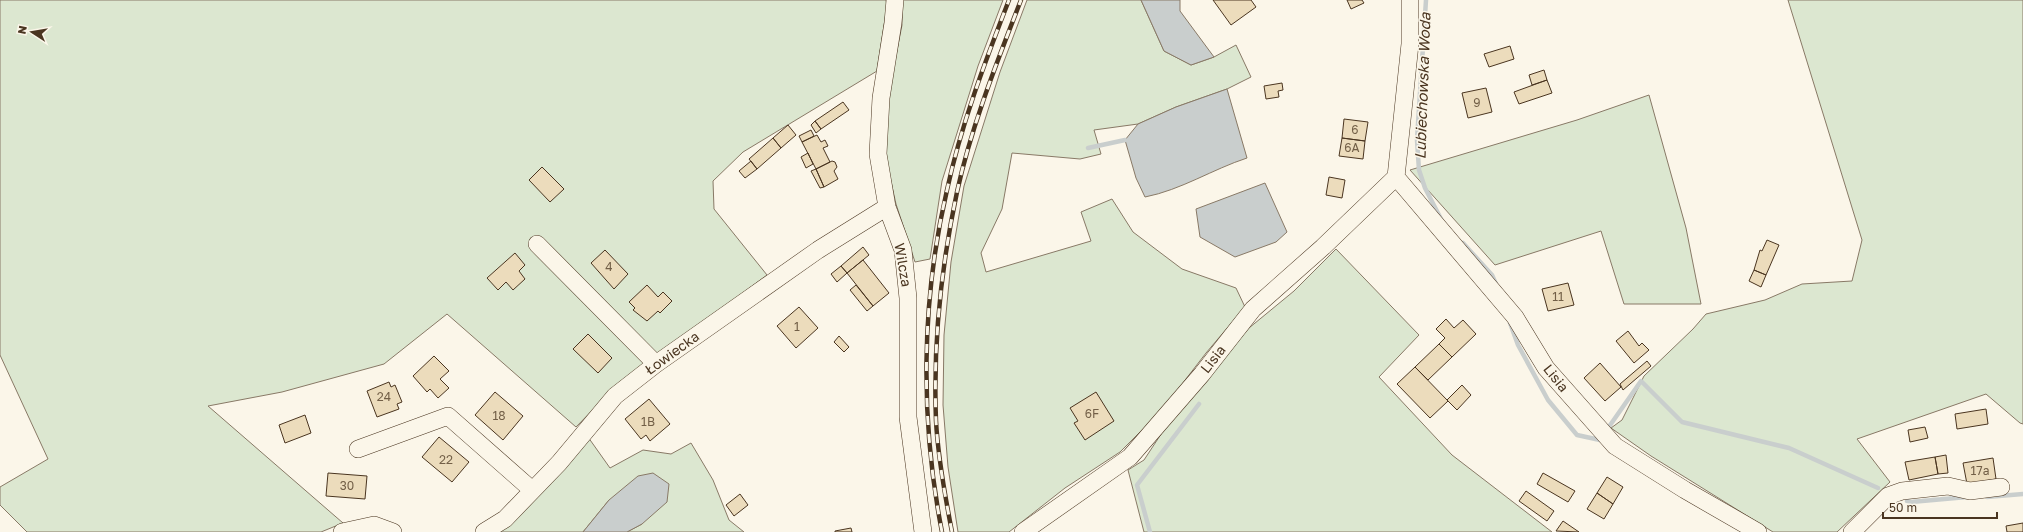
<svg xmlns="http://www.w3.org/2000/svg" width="2023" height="532" viewBox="0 0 2023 532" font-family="'Golos Text',sans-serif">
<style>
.green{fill:#dce7d0;stroke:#887966}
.water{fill:#c9cecd;stroke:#887966}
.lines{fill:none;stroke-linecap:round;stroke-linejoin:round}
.stream{stroke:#c9cecd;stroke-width:4.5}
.building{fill:#ecdcbc;stroke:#4a3520}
.minor-casing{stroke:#4a3520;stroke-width:18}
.minor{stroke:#fbf6e9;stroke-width:17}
.rail-casing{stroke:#4a3520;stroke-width:4.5}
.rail{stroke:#fbf6e9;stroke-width:3;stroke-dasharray:9;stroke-linecap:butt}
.labels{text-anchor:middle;stroke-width:3;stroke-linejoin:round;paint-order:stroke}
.number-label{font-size:12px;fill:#725f47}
.street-label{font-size:14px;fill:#4a3520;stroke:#fbf6e9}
.water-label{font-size:15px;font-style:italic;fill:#4a3520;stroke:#fbf6e9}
</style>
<rect width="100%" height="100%" fill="#fbf6e9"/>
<path class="green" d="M0,0H886L887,6L877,71L743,152L713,181L714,209L767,275L612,390L576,427L447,314L384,364L282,392L208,406L343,523L321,532H27L0,505V487L48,459L0,355Z
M902,0H1003L978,66L942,181L930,259L915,262L896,204L885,155L887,101L902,25Z
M1027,0H1141L1164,51L1191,65L1214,57L1236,45L1251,77L1227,89L1176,107L1138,124L1094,130L1101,154L1080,159L1012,153L1002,209L981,253L986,272L1091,241L1081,212L1112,199L1133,232L1182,269L1236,288L1245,307L1206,353L1162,410L1120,452L1065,488L1009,532H958L948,467L943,405L944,335L951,262L964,186L1000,72Z
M1788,0H2023V424L2020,423L1986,394L1857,439L1890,482L1837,532H1773L1651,456L1611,428L1622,420L1644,376L1693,329L1706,314L1765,300L1802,284L1852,281L1862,240Z
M1649,95L1686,228L1701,304H1624L1601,231L1495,265L1410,170L1577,120Z
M1336,249L1419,335L1379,377L1452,455L1552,532H1144L1128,470L1144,460L1169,422L1249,328L1294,291Z
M588,437L610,468L643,450L671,454L691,443L713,480L729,520L744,532H627L642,524L609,500L583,532H493Z"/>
<path class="water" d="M1141,0H1180V11L1214,57L1191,65L1164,51Z
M1227,89L1247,158C1213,169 1181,190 1145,197L1136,178L1125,140L1138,124L1176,107Z
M1265,183L1287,232L1276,242L1235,257L1200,237L1196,209Z
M653,473L669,484L667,502L642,524L627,532H583L609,500L638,476Z"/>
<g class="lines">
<path class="stream" d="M1426,0L1417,140L1419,170L1425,188L1441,219
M1088,148L1125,140
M1463,243L1492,275L1496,284
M1510,323L1518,345L1548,400L1577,435L1600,440L1602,437
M1606,431L1641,381L1682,422L1789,448L1878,488
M1987,497L2023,494
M1907,501L1911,502L1967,497
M1150,532L1137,485L1199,404"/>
</g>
<path class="building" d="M1213,0H1251L1256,7L1231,25Z
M1347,0H1362L1364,3L1351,9Z
M1510,46L1514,59L1489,67L1484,54Z
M1544,70L1547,80L1532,85L1529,75Z
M1547,80L1552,93L1519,104L1514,92Z
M1282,83L1283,90L1278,91L1279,97L1266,99L1264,86Z
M1486,88L1492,112L1468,118L1462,93Z
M843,102L849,110L821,129L815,121Z
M1344,119L1368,122L1365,141L1342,138Z
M815,121L821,129L816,133L811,125Z
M788,125L796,135L781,148L773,138Z
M811,130L814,136L802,142L799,136Z
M817,135L821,142L825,140L828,146L823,148L830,162L816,169L802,142Z
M773,138L781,148L757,169L749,159Z
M1342,138L1365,141L1363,159L1339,156Z
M808,153L813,164L806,168L801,157Z
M751,161L757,169L745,178L739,171Z
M832,161L835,162L837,167L834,171L838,179L824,187L816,169Z
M542,167L564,189L550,202L529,180Z
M816,169L824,187L820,188L811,171Z
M1329,177L1345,180L1342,198L1326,195Z
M1767,240L1779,245L1766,275L1754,270L1760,250L1762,251Z
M863,247L869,255L847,273L841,266Z
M605,250L628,274L614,289L591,263Z
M515,253L525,265L519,271L525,279L513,290L506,282L498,290L487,278Z
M863,260L889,293L873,306L847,273Z
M841,266L847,273L837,282L831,274Z
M1754,270L1766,275L1761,287L1749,281Z
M1568,283L1574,305L1548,311L1542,289Z
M647,285L658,297L663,292L672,301L660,313L658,311L647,321L633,310L635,308L629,302Z
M856,285L873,306L867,311L850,290Z
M799,307L818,328L796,348L777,326Z
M1446,319L1454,328L1463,320L1476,334L1452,357L1439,344L1445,338L1436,329Z
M1628,331L1639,346L1642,343L1649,350L1634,363L1616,341Z
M588,334L612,358L598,373L573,349Z
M839,336L849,347L844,352L834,342Z
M1439,344L1452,357L1428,380L1415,367Z
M434,356L449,371L440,379L449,388L438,398L430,389L427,392L413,376Z
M1647,361L1651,366L1623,390L1620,384Z
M1600,363L1621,387L1605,401L1584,378Z
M1415,367L1448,401L1430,418L1397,384Z
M389,382L391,387L395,385L402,402L397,404L399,409L377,417L367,391Z
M1462,385L1471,395L1457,410L1447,400Z
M495,392L523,416L503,440L475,415Z
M1096,392L1114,421L1085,440L1074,423L1078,421L1070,408Z
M649,399L670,424L650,441L646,435L641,439L625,419Z
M1986,409L1988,424L1957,429L1955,414Z
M305,415L311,433L285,443L279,425Z
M1925,427L1928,438L1910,442L1908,430Z
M439,437L469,462L452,482L422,457Z
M1946,455L1948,473L1938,474L1935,457Z
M1935,457L1938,474L1909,480L1905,462Z
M1993,458L1996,479L1967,484L1963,463Z
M328,473L367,476L365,499L326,496Z
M1543,473L1575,491L1568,502L1537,484Z
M1607,477L1623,487L1613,504L1597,493Z
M1526,491L1554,511L1547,521L1519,501Z
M1597,493L1613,504L1604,519L1587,509Z
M740,494L748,505L734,516L726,505Z
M1563,521L1579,532L1556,531Z
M2023,523V532H2007L2006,526Z
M851,528L852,532H835V531Z"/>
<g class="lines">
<defs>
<path id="minor" d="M895,0L893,23L881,98L878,154L887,207L903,250L908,298V417L923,532
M1396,177L1515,317L1546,368L1615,446L1685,490L1758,532
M537,244L656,364
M358,449L448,416L532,490
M342,532L374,525L393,532
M484,532L505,519L559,463L615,396L656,364L818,250L887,207
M1023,532L1130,457L1202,374L1253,309L1323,247L1396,177L1410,44V0
M1852,532L1888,496L1902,491L1948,486L1970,491L2001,487"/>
</defs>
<use href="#minor" class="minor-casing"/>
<use href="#minor" class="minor"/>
<defs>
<path id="rail" d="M942,532C920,420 921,301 947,190C961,125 985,62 1009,0
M952,532C945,496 938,458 936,421C933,345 941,267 957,192C971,127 997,62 1021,0"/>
</defs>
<use href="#rail" class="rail-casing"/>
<use href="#rail" class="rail"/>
</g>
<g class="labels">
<g class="number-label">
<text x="1477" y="107">9</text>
<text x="1355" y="134">6</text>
<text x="1352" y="152">6A</text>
<text x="609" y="271">4</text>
<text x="1558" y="301">11</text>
<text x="797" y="331">1</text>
<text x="384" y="401">24</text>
<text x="1092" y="418">6F</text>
<text x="499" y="420">18</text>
<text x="648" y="426">1B</text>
<text x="446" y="464">22</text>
<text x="1980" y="475">17a</text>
<text x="347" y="490">30</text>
</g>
<g class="street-label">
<text transform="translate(903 265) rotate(80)" y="5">Wilcza</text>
<text transform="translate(672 353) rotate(-36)" y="5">Łowiecka</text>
<text transform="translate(1213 359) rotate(-52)" y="5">Lisia</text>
<text transform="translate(1556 378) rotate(51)" y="5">Lisia</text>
</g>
<g class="water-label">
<text transform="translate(1423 86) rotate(-88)" y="5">Lubiechowska Woda</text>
</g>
</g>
<g transform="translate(32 32) rotate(282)" stroke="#fbf6e9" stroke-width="3" paint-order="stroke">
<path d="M0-3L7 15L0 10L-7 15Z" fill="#4a3520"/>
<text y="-6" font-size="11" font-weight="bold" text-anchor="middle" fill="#4a3520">N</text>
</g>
<path d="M1883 512v6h114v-6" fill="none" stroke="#4a3520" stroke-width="2"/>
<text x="1889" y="512" font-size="12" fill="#4a3520" stroke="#fbf6e9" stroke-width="3" paint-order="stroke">50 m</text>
</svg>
